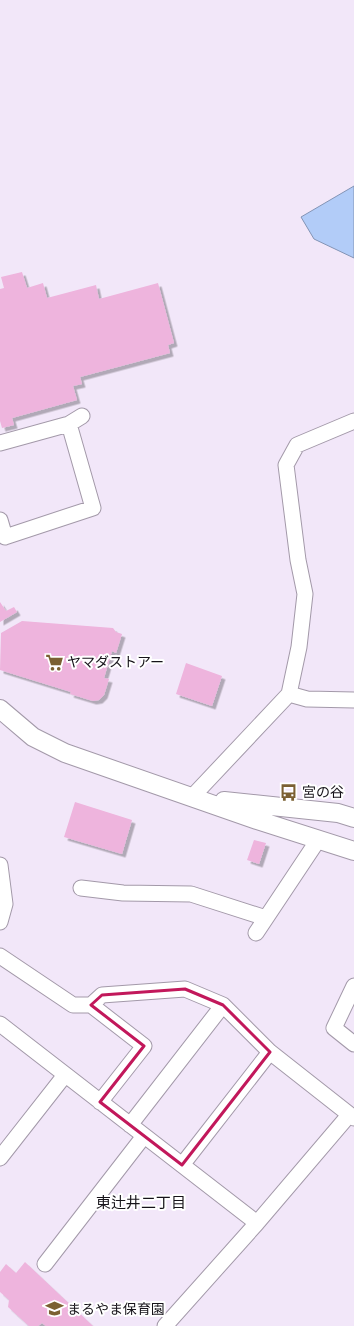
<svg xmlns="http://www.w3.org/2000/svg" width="354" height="1326" viewBox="0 0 354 1326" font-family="Roboto,'Noto Sans JP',sans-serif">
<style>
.water{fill:#b2ccf8;stroke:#8394b5}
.building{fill:#eeb4dd;filter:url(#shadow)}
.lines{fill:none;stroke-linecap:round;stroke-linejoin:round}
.minor-casing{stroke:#a399a9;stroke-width:17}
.tertiary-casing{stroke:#a399a9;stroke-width:20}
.minor{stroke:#fff;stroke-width:15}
.tertiary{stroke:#fff;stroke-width:18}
.marked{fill:none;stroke:#c2185b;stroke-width:3;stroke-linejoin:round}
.labels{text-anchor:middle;stroke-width:4;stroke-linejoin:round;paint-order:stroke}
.poi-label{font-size:14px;fill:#161319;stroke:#fff;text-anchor:start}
.neighbourhood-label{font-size:15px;fill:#161319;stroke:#fff}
</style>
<defs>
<filter id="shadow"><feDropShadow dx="3.5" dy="3.5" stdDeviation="0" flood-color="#0004"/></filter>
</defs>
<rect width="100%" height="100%" fill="#f2e7f9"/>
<path class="water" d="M354,186V258L314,239L301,217Z"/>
<path class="building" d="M22,272L27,288L43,283L47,298L96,285L99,299L158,283L174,343L168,345L170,353L80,377L82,384L73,386L77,400L12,418L14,425L2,428L0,421V289L4,288L1,277Z
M0,602L6,611L14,607L17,612L0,622Z
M22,621L113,628L116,632L122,634L116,653L112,651L104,678L109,679L104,695L99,700L93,701L70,694L71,692L0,670L1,633Z
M186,663L222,676L212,706L176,694Z
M75,802L132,820L122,854L64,837Z
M254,840L266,843L259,864L247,860Z
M25,1262L93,1326H46L42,1323L38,1326H29L8,1307L9,1300L0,1292V1272L6,1264L16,1273Z"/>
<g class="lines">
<defs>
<path id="minor" d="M0,443L69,424L82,416
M0,520L5,537L93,508L69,424
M289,694L307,699L354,700
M192,797L289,694L299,647L305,594L298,560L286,465L297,445L354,421
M0,865L5,904L0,922
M81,888L123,893L191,894L266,918
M256,933L318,840
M0,956L73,1005H91L144,1046L100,1102
M354,986L334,1028L354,1044
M91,1005L102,995L185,989L223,1005L270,1052L354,1118
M0,1024L257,1223
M130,1125L223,1005
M0,1158L65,1075
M182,1165L270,1052
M45,1264L144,1136
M165,1326L257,1223L349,1115"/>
<path id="tertiary" d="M0,709L33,737L65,753L257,820L354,851
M224,801L338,813L354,818"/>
</defs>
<use href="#minor" class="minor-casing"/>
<use href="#tertiary" class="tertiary-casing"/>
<use href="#minor" class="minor"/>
<use href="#tertiary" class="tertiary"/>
</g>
<path class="marked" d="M185,989L223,1005L270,1052L182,1165L100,1102L144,1046L91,1005L102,995Z"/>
<defs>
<symbol id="supermarket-bare" viewBox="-9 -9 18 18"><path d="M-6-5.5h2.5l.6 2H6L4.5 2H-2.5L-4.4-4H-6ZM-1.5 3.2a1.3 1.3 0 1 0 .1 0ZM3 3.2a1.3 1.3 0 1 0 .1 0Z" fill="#7b6032" stroke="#fff" stroke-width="2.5" paint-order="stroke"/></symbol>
<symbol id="bus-bare" viewBox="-9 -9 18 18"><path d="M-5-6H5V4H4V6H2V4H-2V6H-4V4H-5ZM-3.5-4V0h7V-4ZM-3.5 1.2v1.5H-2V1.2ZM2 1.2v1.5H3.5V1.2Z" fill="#7b6032" stroke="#fff" stroke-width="2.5" paint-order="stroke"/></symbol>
<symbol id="school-bare" viewBox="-9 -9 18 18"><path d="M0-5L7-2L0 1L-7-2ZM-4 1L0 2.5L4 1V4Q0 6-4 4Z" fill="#7b6032" stroke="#fff" stroke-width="2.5" paint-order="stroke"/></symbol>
</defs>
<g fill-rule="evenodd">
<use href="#supermarket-bare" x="42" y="650" width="25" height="25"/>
<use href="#bus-bare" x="276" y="780" width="25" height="25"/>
<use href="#school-bare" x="42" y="1296" width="25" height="25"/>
</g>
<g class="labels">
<g class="poi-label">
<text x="67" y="667">ヤマダストアー</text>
<text x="302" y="797">宮の谷</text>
<text x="67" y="1314">まるやま保育園</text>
</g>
<g class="neighbourhood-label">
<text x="141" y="1208">東辻井二丁目</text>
</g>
</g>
</svg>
